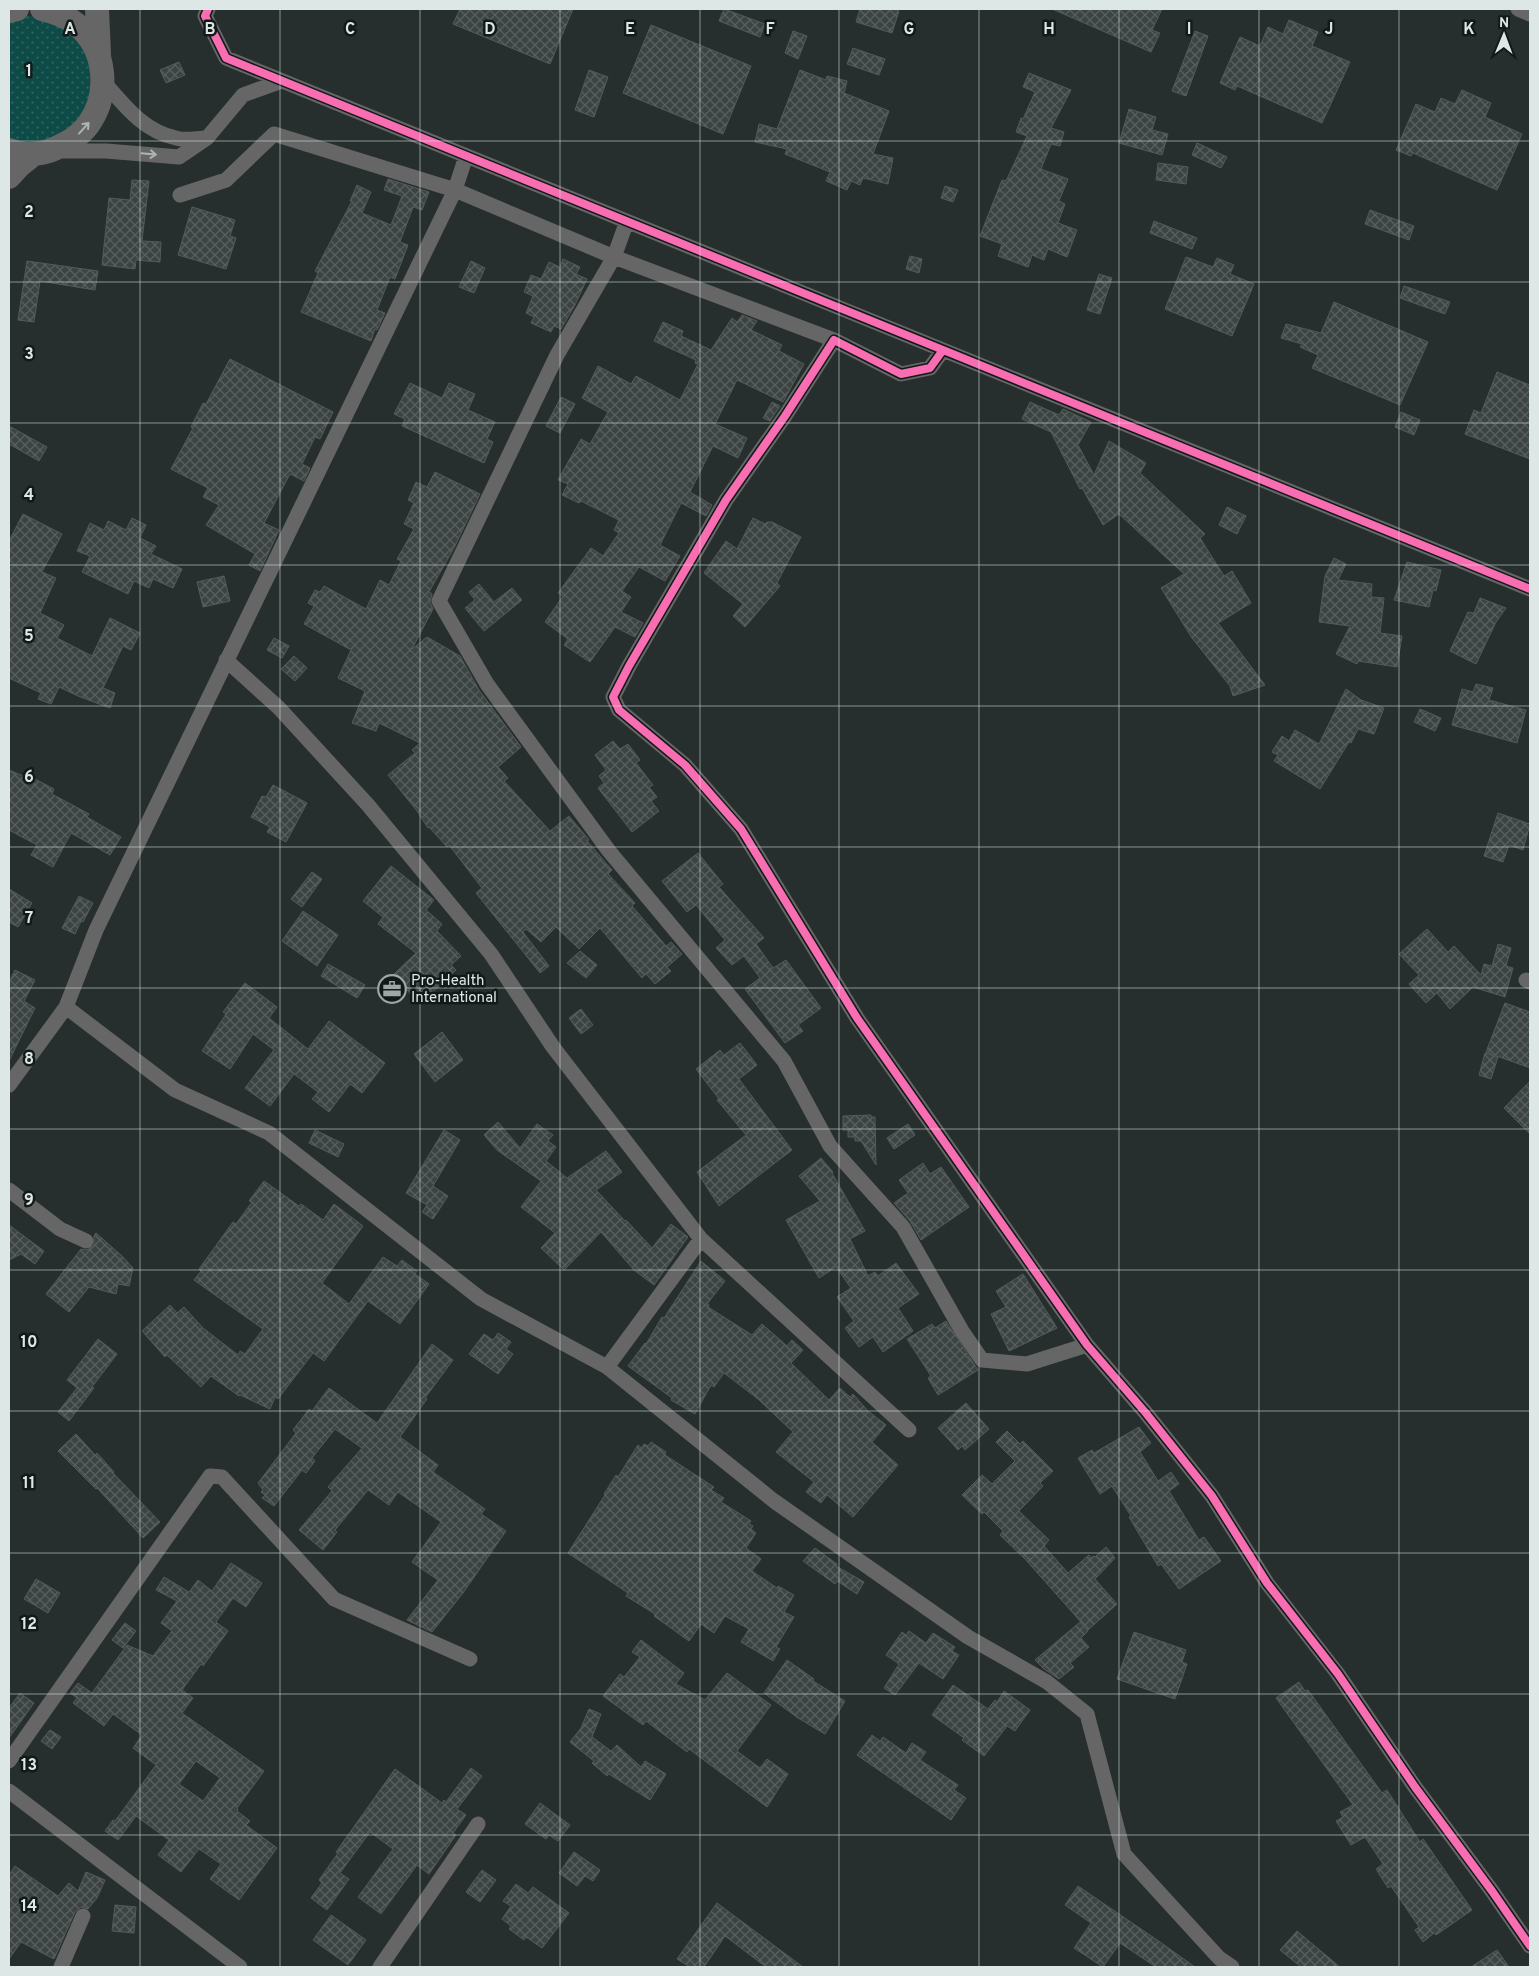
<svg xmlns="http://www.w3.org/2000/svg" width="1539" height="1976" viewBox="0 0 1539 1976" font-family="Overpass,sans-serif">
<style>
.grass{fill:url(#grass-dots)}
.building{fill:url(#building-cross-hatch);stroke:#535b5a;fill-rule:evenodd}
.lines{fill:none;stroke-linecap:round;stroke-linejoin:round}
.minor{stroke:#676666;stroke-width:15}
.primary{stroke:#666;stroke-width:24}
.cycleway-casing{stroke:#121918;stroke-width:11}
.cycleway{stroke:#f96db3;stroke-width:8}
.oneway{stroke:#adb4b3}
.oneway2{stroke:#aeb4b3}
.grid{fill:none;stroke:#dde8e6;stroke-width:1;stroke-opacity:0.55}
.labels{text-anchor:middle;stroke-width:5;stroke-linejoin:round;paint-order:stroke}
.poi-label{font-size:15px;fill:#dde8e6;stroke:#121918;text-anchor:start}
.grid-label{font-size:16px;text-anchor:middle;font-weight:bold;fill:#dde8e6;stroke:#121918;stroke-width:5;stroke-linejoin:round;paint-order:stroke}
</style>
<defs>
<pattern id="grass-dots" width="8" height="8" patternUnits="userSpaceOnUse" patternTransform="scale(1.25)"><rect width="8" height="8" fill="#0e4b47"/><path d="M2 2h.1M6 6h.1" fill="none" stroke="#316562" stroke-width="1.8" stroke-linecap="round"/></pattern>
<pattern id="building-cross-hatch" width="8" height="8" patternUnits="userSpaceOnUse" patternTransform="scale(1.25)"><rect width="8" height="8" fill="#3c4443"/><path d="M0 0l8 8M0 8l8-8" fill="none" stroke="#585f5e"/></pattern>
</defs>
<rect width="100%" height="100%" fill="#262f2e"/>
<path class="grass" d="M28,16L50,19L84,45L95,87L77,126L38,146L9,142V19Z"/>
<path class="building" d="M460,9H573L550,64L453,24Z
M724,9L765,24L760,37L719,21Z
M860,9H891L899,11L892,33L856,22Z
M1052,9H1162L1152,30L1160,33L1151,52Z
M1289,20L1318,32L1312,46L1350,62L1322,123L1237,86L1235,90L1220,83L1240,37L1260,46L1268,27L1283,34Z
M651,25L751,66L723,134L623,93Z
M793,31L807,36L798,59L785,53Z
M1195,31L1208,36L1186,96L1172,91Z
M853,48L885,59L879,75L847,64Z
M179,62L185,75L166,83L160,70Z
M589,70L608,77L594,117L575,110Z
M800,70L826,80L827,76L847,81L844,93L889,111L873,154L893,158L888,184L863,178L860,185L851,181L847,190L826,181L830,172L785,154L787,149L755,142L759,124L777,129Z
M1029,73L1071,90L1051,128L1064,132L1060,146L1051,144L1041,169L1068,179L1059,201L1065,204L1058,223L1077,230L1067,257L1048,249L1044,260L1032,255L1028,267L998,256L1002,244L980,236L1002,180L1006,181L1027,136L1016,132L1021,118L1023,119L1035,92L1023,87Z
M1462,90L1491,103L1485,117L1522,134L1497,190L1413,153L1411,156L1396,150L1416,104L1435,112L1441,98L1455,104Z
M1129,109L1156,117L1152,130L1168,134L1162,155L1119,143Z
M1197,143L1227,157L1221,168L1192,155Z
M1158,163L1188,167L1186,184L1156,180Z
M388,179L429,192L422,210L413,207L400,242L408,245L395,279L390,277L377,310L385,313L377,330L375,329L371,341L301,312L318,273L315,271L352,201H350L357,185L371,192L362,213L391,225L402,196L384,190Z
M132,180L149,181L142,241L161,242L160,262L136,260L135,269L102,265L109,198L130,200Z
M945,186L958,190L953,202L941,198Z
M192,207L235,220L230,236L236,238L226,269L178,255Z
M1370,210L1414,226L1409,240L1365,224Z
M1154,221L1197,238L1192,249L1150,233Z
M910,256L922,259L919,273L906,269Z
M1186,257L1213,267L1217,258L1234,265L1230,274L1254,284L1232,336L1165,309Z
M563,259L580,267L576,274L587,279L575,305L561,329L554,326L551,332L531,323L534,317L526,313L533,296L524,292L531,275L541,279L549,262L560,267Z
M27,261L98,271L95,290L40,281L34,322L18,320Z
M471,261L485,268L474,293L459,287Z
M1099,274L1112,278L1100,314L1087,310Z
M1404,286L1450,302L1445,314L1400,298Z
M1334,302L1428,342L1400,405L1312,368L1318,355L1300,347L1302,344L1281,338L1286,324L1321,333Z
M742,315L757,321L751,330L782,345L779,351L804,364L783,402L737,380L715,424L747,438L738,458L713,446L690,492L712,505L706,516L681,503L660,545L680,556L665,581L639,567L622,591L631,597L621,612L643,623L635,637L615,627L590,662L564,645L568,639L545,622L563,596L558,593L591,548L603,556L619,533L614,530L619,520L581,501L579,503L562,495L568,484L558,480L581,439L590,444L608,412L582,398L598,366L631,384L636,376L680,400L698,364L695,363L696,360L654,341L663,322L683,331L681,336L711,350L732,318L737,322Z
M230,359L333,412L320,439L315,437L302,464L310,468L304,481L290,474L264,523L279,530L260,571L249,565L255,554L206,525L219,505L203,497L208,488L171,469L193,428L191,427L203,403L206,404Z
M1497,372L1530,385V459L1465,434L1474,410L1481,413Z
M410,383L442,398L449,383L475,394L468,410L495,422L487,439L493,442L484,463L402,426L405,419L394,414Z
M561,397L575,404L560,433L546,426Z
M772,402L780,406L770,421L763,418Z
M1030,402L1059,415L1063,409L1091,422L1078,445L1094,475L1109,441L1146,463L1140,473L1205,534L1200,538L1224,576L1232,571L1251,603L1218,623L1265,685L1233,696L1230,686L1192,638L1161,588L1184,574L1119,514L1103,525L1082,488L1080,489L1051,432L1022,419Z
M1401,412L1420,420L1414,435L1395,427Z
M9,426L47,447L39,461L9,444Z
M435,472L480,494L454,548L429,592L432,594L430,602L433,609L412,649L427,637L460,656L479,690L521,747L498,767L508,778L504,781L550,831L569,816L589,840L587,841L612,870L608,874L635,903L632,906L666,946L671,942L682,954L667,967L671,971L655,984L646,974L642,978L600,928L579,949L556,927L541,942L526,929L523,932L549,966L540,973L476,893L482,888L449,845L447,847L429,827L428,828L417,811L388,775L415,753L412,750L420,743L379,723L376,731L352,723L365,691L338,678L351,650L304,624L314,606L308,603L315,590L320,592L324,586L366,609L380,580L389,585L401,561L397,559L414,529L404,524L414,503L408,500L416,482L427,487Z
M1227,507L1246,516L1237,534L1219,525Z
M23,514L62,534L42,572L56,578L40,613L64,625L57,638L92,656L110,618L140,633L131,650L123,646L103,688L115,693L110,708L78,696L59,687L51,704L38,699L41,693L9,678V541Z
M132,518L146,525L140,538L156,546L151,554L182,569L173,588L153,579L149,588L134,581L128,594L82,572L90,556L77,551L90,523L104,530L108,521L126,530Z
M753,518L765,524L767,522H772L801,537L777,583L780,586L745,627L733,616L743,604L704,573L726,541L737,549Z
M1334,558L1346,564L1338,580L1372,584L1371,597L1384,598L1380,633L1402,636L1397,667L1358,661L1357,664L1336,654L1350,626L1319,622L1325,576Z
M1407,562L1441,570L1436,591L1433,590L1429,607L1394,600Z
M224,576L230,601L203,607L197,582Z
M479,584L494,602L512,588L522,600L484,631L465,608L475,600L469,592Z
M1480,598L1506,608L1496,622L1476,664L1450,651L1468,612L1474,613Z
M274,638L289,646L282,658L267,650Z
M294,656L307,668L295,681L281,669Z
M1476,684L1493,688L1489,700L1526,710L1517,743L1452,725L1462,689L1473,692Z
M1346,689L1361,700L1384,708L1374,734L1358,729L1351,743L1349,742L1320,789L1274,761L1278,755L1272,752L1282,736L1289,741L1295,730L1319,744Z
M1420,709L1441,718L1435,731L1414,722Z
M613,741L620,749L628,744L640,760L636,763L653,785L649,787L657,797L651,801L659,811L632,832L598,788L604,783L599,776L606,770L595,755Z
M9,770L30,779L31,777L54,789L52,794L89,814L87,817L121,837L110,855L71,833L53,867L31,855L37,845L9,830Z
M273,785L307,803L286,842L267,832L270,827L251,817L262,796L266,797Z
M1498,813L1530,824L1523,850L1509,845L1503,862L1484,856Z
M698,853L723,884L719,887L764,938L756,944L773,968L786,960L821,1008L798,1025L803,1031L785,1043L745,989L760,978L744,956L732,965L716,948L725,940L696,905L687,912L662,881Z
M391,866L434,900L426,910L442,924L437,931L461,956L451,965L456,970L420,1004L393,975L416,953L378,924L383,917L363,901Z
M312,872L322,879L302,907L291,899Z
M9,889L32,903L18,927L9,922Z
M79,896L93,903L83,922L81,921L75,934L62,928Z
M303,911L338,935L317,966L282,941Z
M1427,929L1448,952L1454,946L1481,975L1484,964L1492,966L1498,944L1511,948L1506,966L1513,968L1505,997L1473,987L1450,1009L1437,993L1426,1003L1409,984L1419,975L1399,954Z
M580,951L597,965L586,978L567,963Z
M328,964L365,985L357,998L321,976Z
M15,970L35,980L24,1001L35,1008L9,1061V982Z
M245,983L277,1007L269,1018L308,1049L329,1021L385,1063L362,1093L350,1084L329,1112L312,1099L318,1092L294,1074L270,1106L245,1088L274,1050L253,1034L230,1069L202,1051L226,1014L223,1012Z
M1505,1003L1530,1012V1068L1486,1052Z
M581,1009L593,1025L581,1034L569,1018Z
M442,1032L463,1060L435,1082L414,1054Z
M740,1043L757,1065L739,1079L792,1150L719,1206L697,1172L746,1135L717,1100L719,1099L696,1069L720,1050L724,1055Z
M1485,1053L1498,1057L1491,1079L1479,1075Z
M1530,1081V1134L1504,1108Z
M871,1115V1117H875L876,1165L861,1141H855V1137H848V1130H843V1116Z
M498,1122L520,1148L537,1124L553,1135L548,1141L556,1147L546,1161L567,1178L606,1151L622,1172L596,1190L625,1221L626,1220L652,1248L671,1224L688,1237L654,1285L634,1270L601,1232L564,1270L541,1248L555,1233L521,1207L541,1181L497,1150L484,1135Z
M908,1124L915,1135L894,1149L887,1138Z
M315,1130L344,1144L338,1157L309,1143Z
M444,1130L460,1140L433,1186L448,1196L433,1219L422,1212L427,1205L406,1193Z
M821,1158L833,1172L832,1173L865,1231L850,1239L868,1276L875,1272L878,1276L896,1263L919,1294L898,1308L913,1331L883,1352L873,1337L859,1347L845,1328L854,1321L837,1297L851,1288L836,1267L819,1278L786,1220L820,1201L799,1176Z
M923,1163L930,1174L941,1167L969,1207L921,1240L910,1221L894,1203L908,1193L899,1180Z
M264,1181L299,1206L301,1204L323,1220L334,1204L363,1226L322,1283L349,1304L383,1257L397,1266L402,1260L417,1271L415,1274L429,1284L400,1324L368,1301L324,1361L313,1353L278,1399L275,1397L270,1409L240,1395L239,1396L211,1376L201,1387L167,1355L165,1357L142,1331L170,1305L177,1313L184,1307L203,1328L238,1355L240,1351L245,1354L263,1329L194,1280L201,1271L199,1269L233,1222L236,1224L252,1202L249,1201Z
M9,1225L44,1251L35,1264L21,1254L9,1260Z
M96,1233L122,1256L133,1268L129,1286L118,1284L116,1294L89,1287L69,1312L46,1294L81,1249L87,1250L94,1245V1236Z
M701,1261L725,1281L707,1304L709,1305L708,1307L752,1335L762,1324L787,1346L792,1340L803,1350L791,1363L829,1400L840,1388L850,1397L853,1394L868,1411L886,1425L872,1442L898,1465L853,1517L827,1495L821,1503L806,1492L814,1482L776,1452L793,1432L758,1399L724,1373L714,1387L711,1385L695,1414L671,1400L672,1398L628,1366L645,1343L646,1344L662,1317L664,1318Z
M1023,1274L1057,1328L1009,1351L991,1314L1006,1307L996,1291Z
M946,1321L978,1370L938,1395L928,1378L931,1376L907,1339L932,1324L935,1328Z
M498,1333L511,1342L506,1349L513,1354L498,1374L469,1354L484,1334L493,1340Z
M98,1339L117,1354L92,1387L94,1388L69,1421L58,1412L77,1388L67,1380Z
M432,1344L453,1360L425,1398L427,1399L400,1437L438,1465L433,1472L485,1509L481,1514L506,1531L463,1593L432,1632L407,1620L438,1580L412,1562L441,1522L398,1492L389,1505L368,1490L335,1530L337,1532L323,1550L299,1530L332,1491L328,1487L362,1448L335,1429L312,1458L315,1461L306,1473L302,1470L274,1506L262,1498L265,1495L261,1492L263,1490L258,1483L296,1433L293,1430L309,1409L312,1411L329,1388L377,1423Z
M966,1403L989,1429L965,1450L962,1446L958,1450L938,1428Z
M1139,1427L1151,1443L1140,1452L1158,1481L1171,1472L1179,1484L1169,1491L1199,1540L1204,1537L1221,1561L1179,1589L1161,1564L1158,1566L1129,1517L1131,1516L1112,1486L1100,1494L1078,1458L1092,1450L1094,1453Z
M1007,1431L1020,1444L1023,1441L1053,1471L1040,1483L1043,1486L1019,1511L1049,1540L1044,1546L1068,1573L1089,1555L1091,1558L1094,1556L1095,1557L1106,1547L1115,1558L1095,1579L1117,1604L1088,1630L1025,1559L1000,1535L1003,1531L984,1512L982,1514L962,1495L982,1475L992,1484L1015,1461L996,1442Z
M76,1434L95,1455L97,1453L114,1472L113,1473L160,1522L143,1538L97,1488L96,1489L58,1451Z
M651,1442L666,1452L665,1455L714,1487L711,1490L724,1498L721,1502L751,1521L749,1524L753,1526L751,1529L756,1533L746,1548L761,1559L752,1571L777,1588L778,1586L794,1595L784,1612L794,1617L776,1647L780,1649L773,1661L741,1642L749,1629L725,1616L714,1633L701,1624L689,1641L654,1616L655,1614L626,1596L628,1593L568,1553L605,1495L604,1494L616,1475L618,1477L638,1445L642,1448L644,1444L648,1446Z
M815,1548L837,1564L836,1566L864,1582L857,1594L837,1581L835,1584L803,1561Z
M231,1563L262,1583L246,1607L233,1598L216,1622L228,1631L203,1666L201,1664L182,1690L193,1698L182,1713L264,1771L237,1808L238,1809L237,1811L250,1821L246,1825L277,1848L239,1900L210,1879L221,1864L199,1849L181,1872L158,1855L169,1840L136,1816L118,1840L105,1831L113,1820L115,1821L156,1765L133,1748L142,1735L113,1714L104,1726L73,1703L77,1698L70,1693L78,1683L92,1693L127,1645L153,1656L172,1631L161,1623L177,1601L156,1590L164,1577L189,1592L198,1580L212,1591ZM196,1761L220,1778L203,1801L179,1784Z
M36,1579L60,1593L48,1613L24,1599Z
M1080,1622L1088,1631L1081,1638L1089,1647L1070,1663L1074,1667L1059,1679L1044,1669L1035,1660Z
M125,1623L136,1631L123,1648L112,1640Z
M909,1631L926,1643L933,1633L955,1647L952,1651L959,1655L943,1679L919,1663L895,1695L884,1688L899,1664L886,1655L902,1632L906,1635Z
M1134,1632L1186,1650L1182,1662L1187,1664L1175,1699L1117,1679Z
M641,1640L684,1673L676,1684L705,1700L727,1673L771,1705L737,1751L760,1768L767,1759L788,1774L767,1807L689,1749L687,1752L646,1721L643,1725L603,1696L620,1674L624,1677L640,1657L632,1652Z
M787,1660L814,1679L813,1681L845,1701L825,1734L798,1718L764,1693Z
M1299,1682L1305,1691L1308,1690L1382,1793L1387,1790L1420,1842L1423,1839L1472,1910L1436,1935L1434,1933L1423,1942L1415,1930L1419,1927L1391,1886L1388,1888L1376,1869L1383,1864L1365,1837L1351,1845L1336,1821L1343,1817L1340,1812L1353,1805L1276,1698Z
M953,1685L988,1709L995,1700L997,1702L1004,1691L1030,1710L1015,1731L1007,1726L984,1756L962,1740L964,1738L932,1715Z
M20,1693L34,1703L9,1738V1708Z
M589,1709L601,1714L592,1737L611,1751L617,1745L641,1767L645,1761L666,1774L650,1800L609,1774L607,1776L592,1763L594,1761L570,1742L581,1728Z
M50,1730L61,1737L52,1749L41,1741Z
M872,1735L880,1741L883,1737L906,1753L912,1743L926,1752L920,1760L958,1785L954,1790L966,1798L951,1820L857,1755Z
M471,1768L482,1776L457,1809L466,1815L453,1833L456,1835L429,1874L417,1865L381,1914L358,1897L393,1849L370,1832L340,1873L349,1879L327,1910L311,1898L322,1883L319,1880L338,1853L336,1852L395,1769L442,1803L444,1800L446,1802Z
M540,1803L570,1825L558,1841L549,1835L546,1839L525,1824Z
M574,1852L600,1870L593,1881L585,1876L577,1886L559,1873Z
M15,1866L58,1896L69,1883L78,1891L86,1872L105,1880L97,1898L88,1909L81,1907L75,1912L54,1959L21,1942L9,1959V1875Z
M482,1870L496,1880L480,1902L466,1892Z
M516,1884L528,1893L533,1887L569,1913L542,1948L526,1937L524,1940L509,1929L511,1926L502,1919L511,1906L503,1901Z
M1078,1886L1160,1942L1195,1967H1156L1120,1943L1103,1967L1074,1948L1091,1923L1065,1905Z
M717,1903L803,1967H766L725,1936L704,1967H690L677,1959Z
M115,1905L136,1907L134,1933L112,1931Z
M331,1915L366,1940L348,1965L313,1940Z
M1297,1931L1340,1967H1301L1280,1950Z
M1497,1950L1509,1967H1471Z"/>
<g class="lines">
<path class="minor" d="M208,9L205,16L226,58L1530,589
M1518,9L1530,14
M103,81C124,105 143,131 176,138C185,141 197,138 207,138
M57,151H106L179,157L207,138L243,95L282,81
M180,195L226,180L274,134L455,190L614,257L834,340
M627,221L614,257L557,355L439,601L487,684L609,851L784,1061L830,1146L903,1227L962,1331L982,1360L1027,1364L1087,1345
M943,350L930,368L901,374L834,340L785,416L726,500L629,666L613,697L619,710L685,765L741,829L857,1018L1087,1345L1145,1412L1212,1496L1267,1583L1338,1674L1415,1787L1492,1891L1530,1946
M226,660L279,708L368,805L491,954L553,1047L701,1239L909,1430
M1526,980L1530,982
M66,1007L175,1090L269,1133L481,1299L607,1367L701,1239
M9,1085L66,1007L96,930L455,190L466,156
M9,1190L60,1229L86,1241
M607,1367L774,1501L968,1637L1047,1682L1087,1714L1124,1854L1219,1958L1232,1967
M9,1761L210,1476L222,1477L334,1599L470,1659
M9,1791L240,1967
M61,1967L83,1916
M380,1967L478,1824"/>
<path class="primary" d="M97,9L99,54
M9,11L17,9
M9,150C22,156 41,155 54,149C67,143 79,137 88,125C110,95 107,49 77,25C67,16 55,12 42,9
M9,177L19,166L34,154"/>
<defs>
<path id="cycleway" d="M208,9L205,16L226,58L1530,589
M943,350L930,368L901,374L834,340L785,416L726,500L629,666L613,697L619,710L685,765L741,829L857,1018L1087,1345L1145,1412L1212,1496L1267,1583L1338,1674L1415,1787L1492,1891L1530,1946"/>
</defs>
<use href="#cycleway" class="cycleway-casing"/>
<use href="#cycleway" class="cycleway"/>
</g>
<defs><path id="oneway-shaft" d="M-6 0H5M1.5-3L5.5 0L1.5 3" fill="none" stroke-width="1.6" stroke-linecap="round" stroke-linejoin="round" transform="scale(1.25)"/></defs>
<use class="oneway" href="#oneway-shaft" transform="translate(84 128) rotate(-48)"/>
<use class="oneway2" href="#oneway-shaft" transform="translate(149 154) rotate(5)"/>
<path class="grid" d="M140,9V1967M280,9V1967M420,9V1967M560,9V1967M700,9V1967M839,9V1967M979,9V1967M1119,9V1967M1259,9V1967M1399,9V1967M9,141H1530M9,282H1530M9,423H1530M9,565H1530M9,706H1530M9,847H1530M9,988H1530M9,1129H1530M9,1270H1530M9,1411H1530M9,1553H1530M9,1694H1530M9,1835H1530"/>
<defs>
<symbol id="office-ring" viewBox="-11 -11 22 22"><circle r="9.5" fill="#121918" stroke="#9da7a6" stroke-width="1.5"/><path d="M-6-3h4V-5.5h4V-3h4V5H-6ZM-1-4.5V-3h2v-1.5ZM-6 0V1H6V0Z" fill="#9da7a6"/></symbol>
</defs>
<g fill-rule="evenodd">
<use href="#office-ring" x="376" y="973" width="32" height="32"/>
</g>
<g class="labels">
<g class="poi-label">
<text x="411" y="985">Pro-Health<tspan x="411" dy="17">International</tspan></text>
</g>
</g>
<g class="grid-label">
<text x="70" y="34">A</text>
<text x="210" y="34">B</text>
<text x="350" y="34">C</text>
<text x="490" y="34">D</text>
<text x="630" y="34">E</text>
<text x="770" y="34">F</text>
<text x="909" y="34">G</text>
<text x="1049" y="34">H</text>
<text x="1189" y="34">I</text>
<text x="1329" y="34">J</text>
<text x="1469" y="34">K</text>
<text x="29" y="76">1</text>
<text x="29" y="217">2</text>
<text x="29" y="359">3</text>
<text x="29" y="500">4</text>
<text x="29" y="641">5</text>
<text x="29" y="782">6</text>
<text x="29" y="923">7</text>
<text x="29" y="1064">8</text>
<text x="29" y="1205">9</text>
<text x="29" y="1347">10</text>
<text x="29" y="1488">11</text>
<text x="29" y="1629">12</text>
<text x="29" y="1770">13</text>
<text x="29" y="1911">14</text>
</g>
<rect width="1539" height="1976" fill="none" stroke="#dde8e6" stroke-width="20"/>
<g transform="translate(1504 35) rotate(1)" stroke="#121918" stroke-width="4" paint-order="stroke">
<path d="M0-4L9 19L0 12L-9 19Z" fill="#dde8e6"/>
<text y="-8" font-size="14" font-weight="bold" text-anchor="middle" fill="#dde8e6">N</text>
</g>
</svg>
